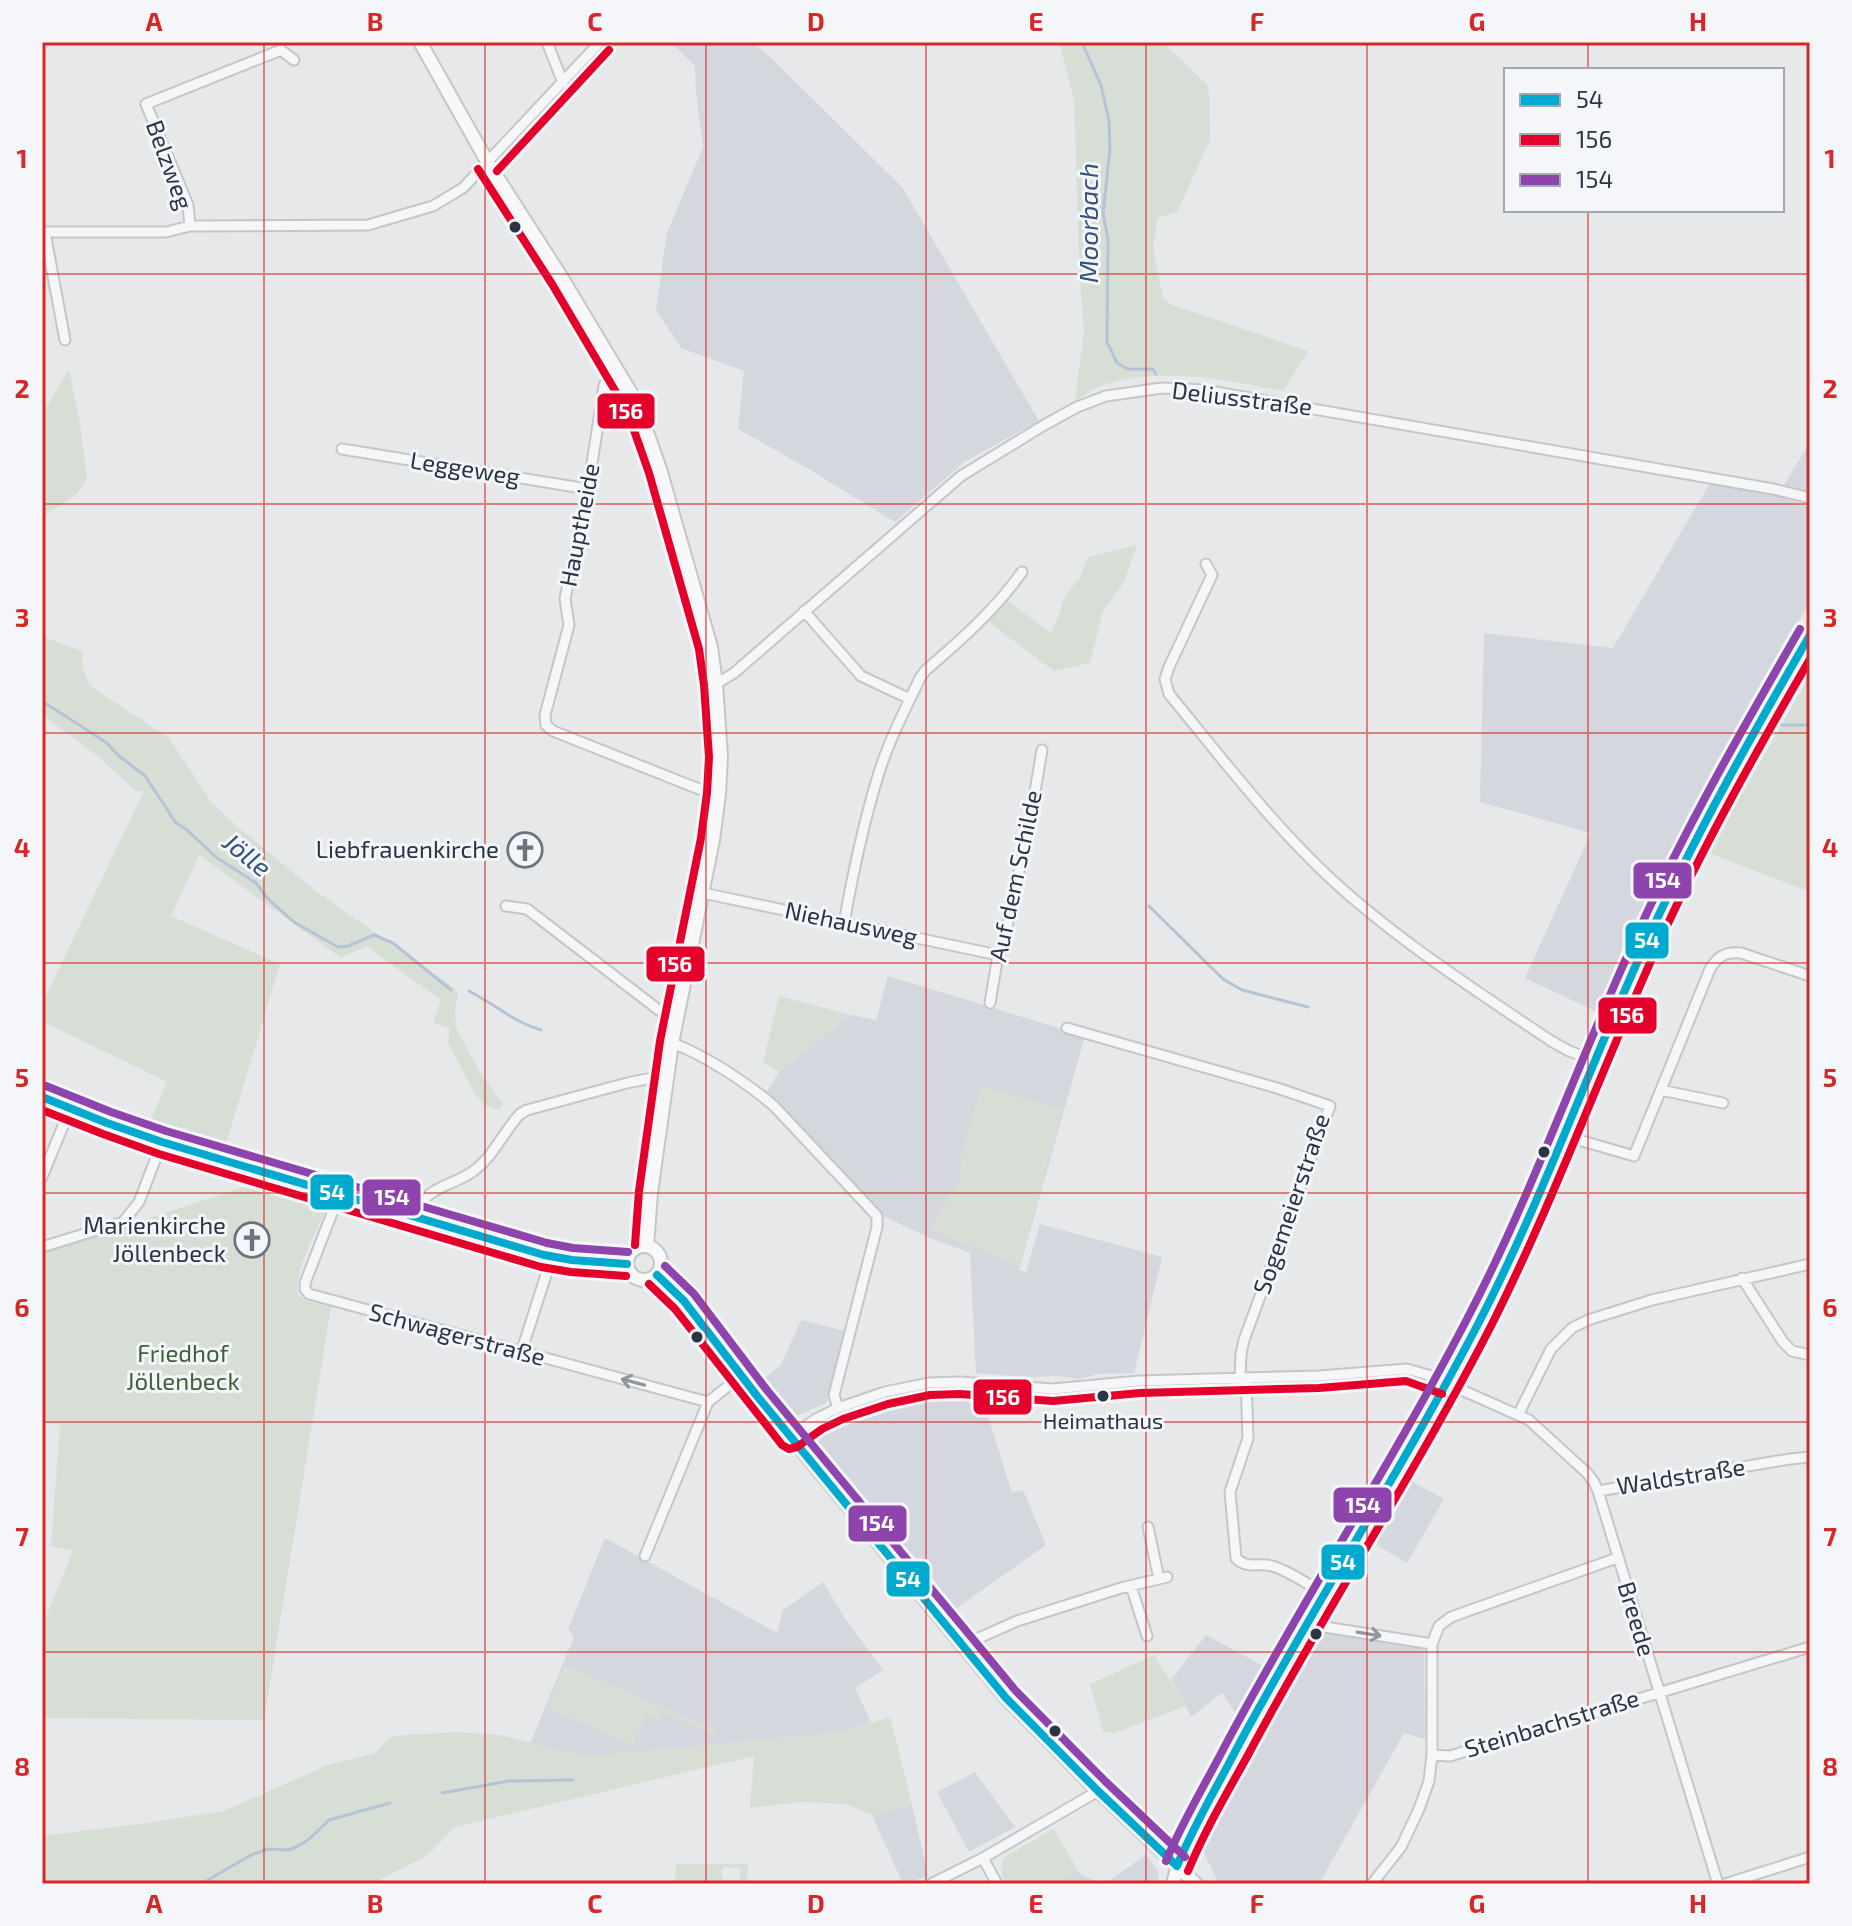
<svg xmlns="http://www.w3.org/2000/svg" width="1852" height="1926" viewBox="0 0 1852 1926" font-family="'Exo 2',sans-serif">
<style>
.built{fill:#d4d7dd}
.green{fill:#d6ded6;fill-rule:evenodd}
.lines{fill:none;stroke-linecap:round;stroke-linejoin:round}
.stream{stroke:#b4c4d5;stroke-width:3}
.minor-casing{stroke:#c4c6c8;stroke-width:13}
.secondary-casing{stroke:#c4c6c8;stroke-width:16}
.minor{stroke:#f5f6f7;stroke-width:9}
.secondary{stroke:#f8f8f8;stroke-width:12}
.bus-1-casing{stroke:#f4f6f9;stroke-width:14}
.bus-2-casing{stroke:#f4f6f9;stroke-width:14}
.bus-3-casing{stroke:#f4f6f9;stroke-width:14}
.bus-1{stroke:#00a9ce;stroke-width:8}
.bus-2{stroke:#e4002b;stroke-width:8}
.bus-3{stroke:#8e44ad;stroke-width:8}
.oneway{stroke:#90959e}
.grid{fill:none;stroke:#d62828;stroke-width:2;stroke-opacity:0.55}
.bus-dot{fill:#2b3445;stroke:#f4f6f9;stroke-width:3}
.labels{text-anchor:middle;stroke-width:6;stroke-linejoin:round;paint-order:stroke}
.bus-label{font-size:22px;fill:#2b3445;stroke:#f4f6f9}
.street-label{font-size:24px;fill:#2b3445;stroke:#f4f6f9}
.poi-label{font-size:24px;fill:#2b3445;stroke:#f4f6f9;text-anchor:end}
.park-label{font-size:24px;fill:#3f6138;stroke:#f4f6f9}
.water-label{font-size:26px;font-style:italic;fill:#34527a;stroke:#f4f6f9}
.line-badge{stroke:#f4f6f9;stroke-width:3}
.badge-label{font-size:22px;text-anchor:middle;font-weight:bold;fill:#fff}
.neatline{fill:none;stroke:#d62828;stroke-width:3}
.grid-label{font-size:26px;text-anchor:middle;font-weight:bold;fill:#d62828}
</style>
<rect width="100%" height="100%" fill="#e6e8ea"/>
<path class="built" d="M670,42H752L765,52L902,187L1039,421L964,462L895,522L812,471L738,429L744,371L681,348L656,310L667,233L703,147L696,93L695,66Z
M1810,442V492L1784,485Z
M1710,483L1778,496L1810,507V601L1685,821L1621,955L1620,964L1597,1012L1525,978L1591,833L1480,802L1484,633L1613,648Z
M888,976L1085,1036L1019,1270L1026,1272L1040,1224L1162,1257L1134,1373L1098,1374L1080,1379L1059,1376L1029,1377L976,1373L970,1253L930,1238L883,1216L767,1091L779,1072L851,1015L876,1020Z
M801,1320L845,1331L833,1385L826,1403L797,1416L788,1413L782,1408L761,1381L781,1365Z
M933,1391L981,1393L1012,1493L1023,1490L1046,1545L948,1614L810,1444V1439L814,1432L869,1403Z
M1407,1479L1444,1499L1407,1563L1370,1541Z
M605,1538L777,1633L783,1610L823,1582L844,1617L883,1670L855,1688L871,1722L842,1732L593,1756L576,1754L530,1744L574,1637L568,1629Z
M1319,1632L1422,1647L1424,1651L1425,1739L1404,1733L1319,1884H1219L1205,1855L1204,1839L1210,1823Z
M1206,1635L1267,1668L1239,1718L1222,1693L1191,1717L1186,1706L1171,1680Z
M975,1772L1015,1827L969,1852L937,1792Z
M912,1805L928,1876L903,1884L872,1815Z
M1146,1855L1157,1870L1160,1884H1104Z
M1078,1870L1080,1874L1102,1884H1052Z"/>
<path class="green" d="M1059,42H1163L1206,84L1209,91L1210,140L1177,212L1158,218L1153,248L1163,298L1172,305L1308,351L1283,391C1226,380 1152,364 1096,388C1089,391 1082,397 1075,401L1084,331L1080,280L1074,99Z
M69,370L79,417L87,476C82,496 62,504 46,514L42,512V414Z
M1137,545L1124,582L1103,611L1090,663L1054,671L988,621L1006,599L1051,633L1059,615L1064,598L1080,577L1088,557Z
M42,636L83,652L82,666L89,685L169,738L212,803L240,829L317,892L453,987L458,994L455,1010L456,1028L481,1074L503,1104L500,1110L485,1105L475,1094L448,1043L450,1028L433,1023L441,1000L366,946L341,958L199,855L171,916L280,964L224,1150L148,1127L167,1082L42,1021V1004L144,791H136L94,753L42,714Z
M1810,675V892L1704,851L1725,813L1732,811Z
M779,996L851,1015L779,1072L763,1062Z
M981,1086L1063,1109L1019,1266L929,1229L960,1180L961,1156Z
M244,1187L282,1190L327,1203L328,1206C321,1222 287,1283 300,1297C306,1303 322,1304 331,1307L264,1720L42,1718V1627L73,1551L51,1546L60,1425L42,1423V1253Z
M1154,1655L1186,1706L1122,1730L1113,1733L1103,1731L1090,1684Z
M565,1665L717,1730L715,1735L661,1712L658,1720L646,1715L633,1745L547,1708Z
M890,1717L912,1805L872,1815L846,1804L800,1802L750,1808L754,1756L455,1827L428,1855L371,1884H42V1836L147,1823L224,1811L328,1765L376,1753L387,1739L393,1736L456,1732L500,1735L576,1754L593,1756L842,1732Z
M1053,1829L1078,1870L1052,1884H1006C1001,1874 1000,1867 1005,1857Z
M676,1864H748L747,1884H675ZM724,1867L739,1868L741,1870L739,1881L723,1879L721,1871Z"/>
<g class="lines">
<path class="stream" d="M1084,42V47L1101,85L1109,121L1110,149L1103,214L1108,239L1107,342L1117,363L1128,369H1153L1156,374
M42,701L107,743L119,756L145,776L176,823L187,830L216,857L256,883L267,898L294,922L338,947L348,946L374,935L381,938L393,943L451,990
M1781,725H1810
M1149,906L1223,979L1242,990L1308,1007
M469,991C494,1004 514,1022 541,1030
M442,1793L509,1781L573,1780
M201,1884L251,1855L268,1849L288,1850L298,1846L308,1840L329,1820L390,1803"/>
<defs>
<path id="minor" d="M547,42L563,83
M190,226L188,205L146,104L281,50L294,60
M42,232H166L190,226L368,225L433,206L463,188L600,42
M45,233L65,340
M614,362L604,386L588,489L565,599L569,625L545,715L546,725L553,731L709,793L719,794
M342,449L588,489
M1206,564L1212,575L1169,667L1165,679L1169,694C1221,757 1271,823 1330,878C1397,940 1475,990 1551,1041L1569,1051L1596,1061
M804,611L861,676L910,699
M716,684L734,673L961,476L1046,424L1077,407L1106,396L1162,388L1204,390L1773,489L1810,498
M703,893L998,955
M506,906L527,909L660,1011L677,1020
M844,923C853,873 863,824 878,776C888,742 905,710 920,678L926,670C962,639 994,611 1022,572
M990,1003L998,955L1002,949L1030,821L1042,750
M1067,1028L1277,1088L1330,1106L1244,1340L1241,1354L1240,1378
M672,1043C705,1055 747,1083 774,1106L877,1216V1227L834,1395L838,1408
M1661,1090L1723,1103
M1565,1136L1634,1156L1710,969C1718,956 1725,952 1741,953L1810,976
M42,1177L70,1109
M339,1195L305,1283V1289L309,1294L708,1402
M415,1216C426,1185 449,1188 472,1172C493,1158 503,1132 520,1114L527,1110L627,1083L657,1077L667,1079
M42,1247L123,1222L139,1202L162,1142
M1742,1278L1783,1342L1792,1351L1810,1355
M521,1353L552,1256
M1246,1378L1248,1438L1230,1492L1236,1558C1247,1570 1259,1562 1272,1566C1290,1571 1308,1585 1325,1594
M1518,1415L1551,1349L1572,1328L1588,1320L1652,1300L1810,1264
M791,1437L816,1419L838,1408L885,1392L929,1383L960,1382L1053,1389L1139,1381L1319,1376L1407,1369L1428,1375L1529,1420L1587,1473L1594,1482L1598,1491L1718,1884
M1598,1491L1790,1459L1810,1457
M1148,1527L1159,1579
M645,1556L708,1402L741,1376
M1131,1586L1147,1636
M1306,1624L1432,1644
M963,1645L1017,1621L1121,1588L1167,1577
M1432,1755L1450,1756L1810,1647
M983,1858L997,1884
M931,1884L983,1858L1098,1791
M1372,1884L1401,1847L1419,1809L1429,1781L1432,1755V1644L1439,1626L1451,1617L1617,1558
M1725,1884L1810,1857"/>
<path id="secondary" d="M420,42L488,163L562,278L631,393L641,415L660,469L711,647L716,684L721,757L719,794L713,840L672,1043L651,1193L647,1246
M42,1097L107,1123L162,1142L544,1255L572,1260L627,1264
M627 1263a17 17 0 1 1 34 0a17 17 0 1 1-34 0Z
M657,1275L684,1301L757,1396L1006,1698L1098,1791L1196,1884
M1173,1884C1185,1831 1218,1786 1243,1738C1312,1607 1395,1484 1464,1352C1534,1219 1586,1077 1647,940C1695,834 1753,735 1810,635"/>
</defs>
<use href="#minor" class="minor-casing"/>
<use href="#secondary" class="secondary-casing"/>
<use href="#minor" class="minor"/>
<use href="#secondary" class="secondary"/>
<defs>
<path id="bus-1" d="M42,1097L107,1123L162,1142L544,1255L572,1260L627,1264
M657,1275L684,1301L757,1396L1006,1698L1098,1791L1177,1866
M1177,1866C1194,1825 1217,1787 1237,1748C1314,1605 1403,1468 1478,1324C1543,1199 1590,1064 1649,936C1697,832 1753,733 1810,635"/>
<path id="bus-2" d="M478,169L552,284L620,399L630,419L649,473L699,649L704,685L709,757L707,793L701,838L660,1041L639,1191L635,1245
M497,171L609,50
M42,1110L103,1134L159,1154L541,1267L571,1272L626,1276
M649,1284L675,1309L782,1445L789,1449L797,1447L822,1429L843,1419L888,1404L930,1395L960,1394L1053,1401L1140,1393L1319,1388L1406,1381L1442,1394
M1188,1871C1205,1830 1227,1793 1248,1755C1325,1610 1416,1472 1491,1326C1554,1201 1601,1070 1659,943C1703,846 1756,752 1810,659"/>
<path id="bus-3" d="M46,1086L111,1112L166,1131L547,1243L573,1248L628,1252
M665,1266L694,1294L766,1389L1015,1690L1106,1782L1185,1857
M1166,1861C1183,1820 1206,1783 1226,1744C1303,1600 1392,1463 1467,1319C1533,1193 1579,1059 1639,930C1686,827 1743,728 1800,629"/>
</defs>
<use href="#bus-1" class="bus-1-casing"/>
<use href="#bus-2" class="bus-2-casing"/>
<use href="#bus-3" class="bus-3-casing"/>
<use href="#bus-1" class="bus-1"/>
<use href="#bus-2" class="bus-2"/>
<use href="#bus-3" class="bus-3"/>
</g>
<defs><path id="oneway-shaft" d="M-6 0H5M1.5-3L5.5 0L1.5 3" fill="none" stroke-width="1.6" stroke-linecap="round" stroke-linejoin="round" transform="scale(2)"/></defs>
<g class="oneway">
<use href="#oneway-shaft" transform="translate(633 1382) rotate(-165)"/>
<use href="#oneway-shaft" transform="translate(1369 1634) rotate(9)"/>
</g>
<path class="grid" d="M264,42V1884M485,42V1884M706,42V1884M926,42V1884M1146,42V1884M1367,42V1884M1588,42V70M1588,210V1884M42,274H1810M42,504H1810M42,733H1810M42,963H1810M42,1193H1810M42,1422H1810M42,1652H1810"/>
<defs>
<symbol id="church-ring" viewBox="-11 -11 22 22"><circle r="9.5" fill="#f4f6f9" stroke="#6c737f" stroke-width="1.5"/><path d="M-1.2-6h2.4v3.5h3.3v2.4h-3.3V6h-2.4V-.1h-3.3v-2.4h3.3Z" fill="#6c737f"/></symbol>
</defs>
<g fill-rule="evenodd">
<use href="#church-ring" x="505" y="830" width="40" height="40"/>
<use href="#church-ring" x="232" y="1220" width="40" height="40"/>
</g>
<g class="bus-dot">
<circle cx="515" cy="227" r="7"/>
<circle cx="1544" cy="1152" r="7"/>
<circle cx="697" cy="1337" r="7"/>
<circle cx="1103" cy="1396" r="7"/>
<circle cx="1316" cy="1634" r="7"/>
<circle cx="1055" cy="1731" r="7"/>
</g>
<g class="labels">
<g class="bus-label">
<text x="1103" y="1429">Heimathaus</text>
</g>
<g class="street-label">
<text transform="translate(169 165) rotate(70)" y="8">Belzweg</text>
<text transform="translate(1242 399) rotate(7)" y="8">Deliusstraße</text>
<text transform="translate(465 469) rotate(9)" y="8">Leggeweg</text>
<text transform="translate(580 525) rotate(-79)" y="8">Hauptheide</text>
<text transform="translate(1016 876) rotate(-78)" y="8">Auf dem Schilde</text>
<text transform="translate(851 924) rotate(12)" y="8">Niehausweg</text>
<text transform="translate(1292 1204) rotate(-71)" y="8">Sogemeierstraße</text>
<text transform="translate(457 1335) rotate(15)" y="8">Schwagerstraße</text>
<text transform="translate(1681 1477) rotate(-9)" y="8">Waldstraße</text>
<text transform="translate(1636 1619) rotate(73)" y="8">Breede</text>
<text transform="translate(1552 1724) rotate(-17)" y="8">Steinbachstraße</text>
</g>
<g class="poi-label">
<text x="499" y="858">Liebfrauenkirche</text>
<text x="226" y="1234">Marienkirche<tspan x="226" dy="28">Jöllenbeck</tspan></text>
</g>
<g class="park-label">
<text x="183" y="1362">Friedhof<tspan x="183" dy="28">Jöllenbeck</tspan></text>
</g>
<g class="water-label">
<text transform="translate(1089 223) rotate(-90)" y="9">Moorbach</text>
<text transform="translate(247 855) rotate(39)" y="9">Jölle</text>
</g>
</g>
<g class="line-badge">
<rect x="596" y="392" width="60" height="38" rx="8" fill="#e4002b"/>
<rect x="1632" y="861" width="61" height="39" rx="8" fill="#8e44ad"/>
<rect x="1624" y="921" width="46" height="39" rx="8" fill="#00a9ce"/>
<rect x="645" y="945" width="61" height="38" rx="8" fill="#e4002b"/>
<rect x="1597" y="996" width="61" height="39" rx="8" fill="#e4002b"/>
<rect x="309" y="1173" width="46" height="38" rx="8" fill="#00a9ce"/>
<rect x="361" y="1178" width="61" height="39" rx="8" fill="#8e44ad"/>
<rect x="972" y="1378" width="61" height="38" rx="8" fill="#e4002b"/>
<rect x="1332" y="1486" width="61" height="38" rx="8" fill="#8e44ad"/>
<rect x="847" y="1504" width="61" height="39" rx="8" fill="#8e44ad"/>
<rect x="1320" y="1543" width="46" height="38" rx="8" fill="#00a9ce"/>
<rect x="885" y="1560" width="46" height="38" rx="8" fill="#00a9ce"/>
</g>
<g class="badge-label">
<text x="626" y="419">156</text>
<text x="1663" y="888">154</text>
<text x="1647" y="948">54</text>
<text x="675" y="972">156</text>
<text x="1627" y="1023">156</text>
<text x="332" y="1200">54</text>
<text x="392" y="1205">154</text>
<text x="1003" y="1405">156</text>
<text x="1363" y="1513">154</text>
<text x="877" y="1531">154</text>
<text x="1343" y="1570">54</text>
<text x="908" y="1587">54</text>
</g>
<rect width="1852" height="1926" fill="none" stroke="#f4f6f9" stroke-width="88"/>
<rect x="1504" y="68" width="280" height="144" fill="#f4f6f9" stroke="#a4a8b1" stroke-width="2"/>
<rect x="1520" y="94" width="40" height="12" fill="#00a9ce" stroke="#a4a8b1" stroke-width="2"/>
<text x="1576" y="108" font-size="24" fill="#2b3445">54</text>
<rect x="1520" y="134" width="40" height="12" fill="#e4002b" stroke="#a4a8b1" stroke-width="2"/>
<text x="1576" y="148" font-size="24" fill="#2b3445">156</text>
<rect x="1520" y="174" width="40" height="12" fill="#8e44ad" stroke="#a4a8b1" stroke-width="2"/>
<text x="1576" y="188" font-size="24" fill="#2b3445">154</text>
<rect x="44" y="44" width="1764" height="1838" class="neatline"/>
<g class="grid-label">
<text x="154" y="31">A</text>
<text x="375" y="31">B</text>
<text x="595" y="31">C</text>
<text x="816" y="31">D</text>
<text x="1036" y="31">E</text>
<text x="1257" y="31">F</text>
<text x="1477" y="31">G</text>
<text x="1698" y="31">H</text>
<text x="22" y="168">1</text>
<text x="1830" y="168">1</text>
<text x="22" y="398">2</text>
<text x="1830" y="398">2</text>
<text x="22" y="627">3</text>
<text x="1830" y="627">3</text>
<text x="22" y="857">4</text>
<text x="1830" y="857">4</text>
<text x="22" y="1087">5</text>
<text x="1830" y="1087">5</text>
<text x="22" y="1317">6</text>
<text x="1830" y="1317">6</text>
<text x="22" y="1546">7</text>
<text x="1830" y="1546">7</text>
<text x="22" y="1776">8</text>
<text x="1830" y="1776">8</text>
<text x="154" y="1913">A</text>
<text x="375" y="1913">B</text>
<text x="595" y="1913">C</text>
<text x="816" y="1913">D</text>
<text x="1036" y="1913">E</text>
<text x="1257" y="1913">F</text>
<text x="1477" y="1913">G</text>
<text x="1698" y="1913">H</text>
</g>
</svg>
